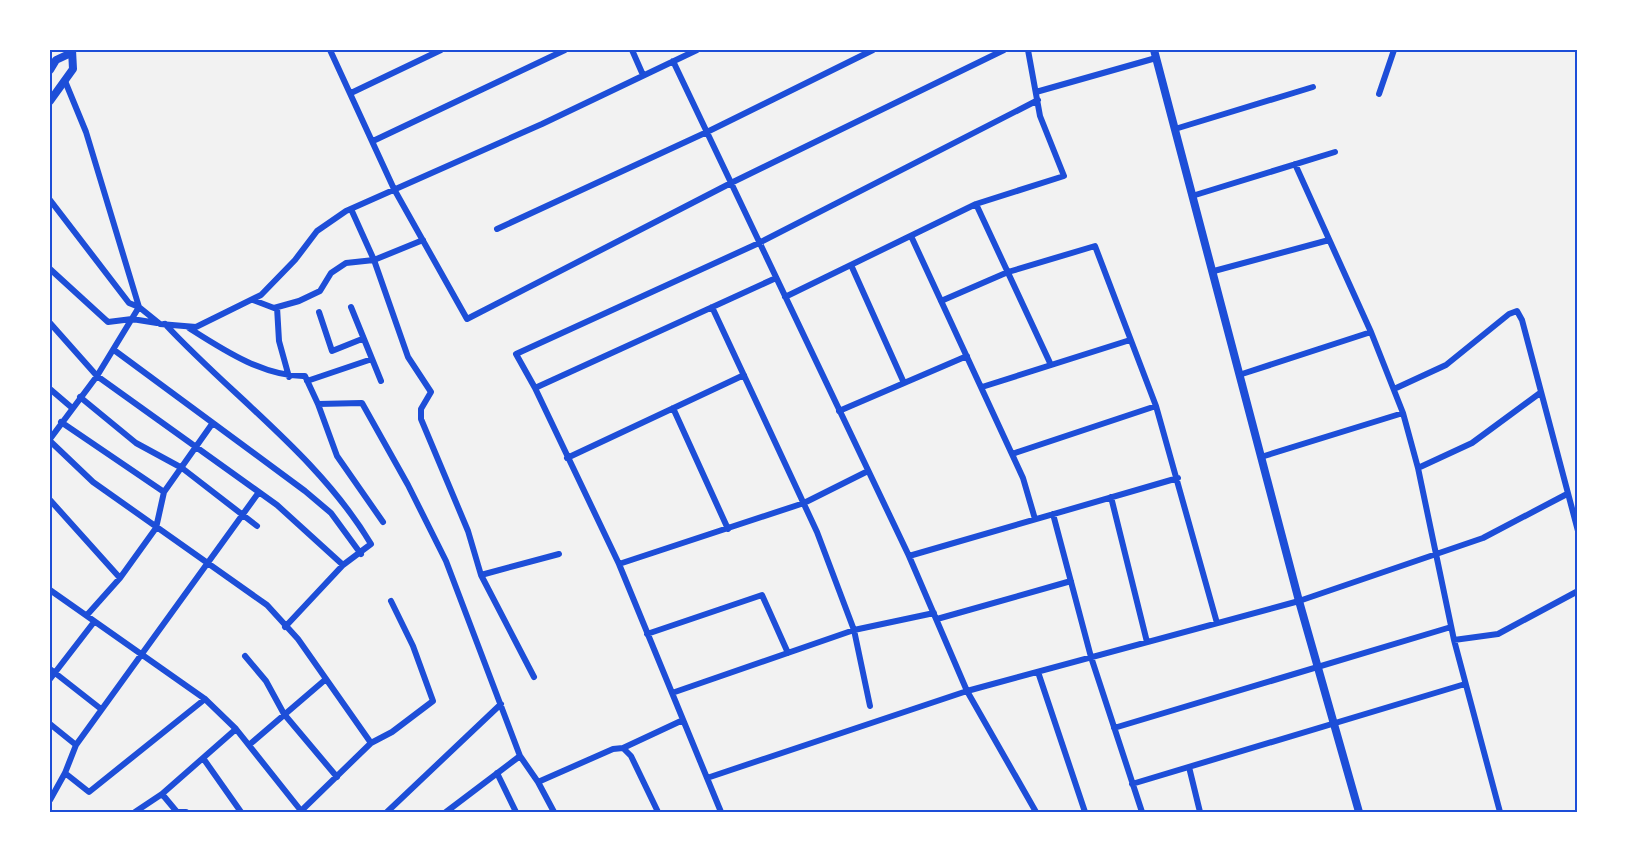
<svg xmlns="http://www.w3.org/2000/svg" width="1627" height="862" viewBox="0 0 1627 862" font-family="Roboto,sans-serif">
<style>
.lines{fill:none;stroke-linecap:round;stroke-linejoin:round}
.minor{stroke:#1d4ed8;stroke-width:6}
.tertiary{stroke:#1d4ed8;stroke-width:8}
.secondary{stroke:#1d4ed8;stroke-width:8}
.neatline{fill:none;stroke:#1d4ed8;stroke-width:2}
</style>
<rect width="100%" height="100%" fill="#f2f2f2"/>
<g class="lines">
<path class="minor" d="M330,50L394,189L467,319L731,183L1004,50
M632,50L643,75
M673,61L909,556L967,691L1036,812
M1036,92L1156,58
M351,93L441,50
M1379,94L1394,50
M1175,129L1313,87
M373,141L565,50
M1295,164L1371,332L1403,413L1418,468L1454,640L1500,812
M1192,196L1335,152
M50,200L129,303L139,307L160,324L196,327L261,295L295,260L317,231L346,211L542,124L697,50
M976,204L1051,365
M497,229L707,132L873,50
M911,236L1023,478L1035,519
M423,240L374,260L408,357L431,392L421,409V419L468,531L481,575L534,677
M851,265L904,383
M50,269L108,322L132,319L157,323
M1214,271L1329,240
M785,297L976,204L1064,176L1040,116L1028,50
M253,300L274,308L299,301L320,291L331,273L346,263L374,260L351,209
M941,301L1008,272L1095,246L1156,406L1217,623
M277,307L279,341L289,377
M351,307L381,381
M712,307L817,532L854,630L870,706
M319,312L332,351L362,339
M50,323L97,376L277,505L343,565
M165,324C233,397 319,457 371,544L343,565L285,627
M189,328C222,349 264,377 305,376L318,404L362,403L408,485L446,561L520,756L538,782L554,812
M114,350L305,491L331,513L361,554
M1242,374L1371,332
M307,381L372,359
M982,387L1130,340
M535,388L776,278
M50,389L71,407
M1394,389L1446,365L1509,314L1517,311L1522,320L1578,531
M80,397L136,443L182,468L257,526
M318,404L337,456L383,522
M673,408L728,529
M839,411L967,356
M61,422L164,492
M50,439L97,376L139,307L86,132L65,81
M50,441L93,482L267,605L298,639L371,743
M1012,454L1156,406
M1261,457L1403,413
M567,458L744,375
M1418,468L1472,443L1540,393
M1111,497L1147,642
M50,500L120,578
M1053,514L1091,657L1142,812
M909,556L1178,478
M619,564L804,503L868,471
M481,575L559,554
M50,590L205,699L236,729L302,812
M87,615L120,578L156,528L164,492L212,424
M937,619L1071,581
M647,634L762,595L788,653
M1454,640L1498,634L1578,591
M245,656L266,681L284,714L337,777
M50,669L101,709
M1038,672L1085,812
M50,679L94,622
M672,693L854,630L934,613
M50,724L76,745
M1114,728L1451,627
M249,745L326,679
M623,748L683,720
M203,758L241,812
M1189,767L1200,812
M65,773L89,792L205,699
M497,773L516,812
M707,778L967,691L1299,601L1483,538L1567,494
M538,782L613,749L623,748L631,756L658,812
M1132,784L1465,684
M162,794L177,812H186
M50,800L65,773L76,745L259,492
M135,812L162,794L236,729
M300,812L371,743L392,732L433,701L413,646L391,601
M387,812L501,704
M446,812L520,756
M721,812L619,564L535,388L516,354L759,243L1038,100"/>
<path class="tertiary" d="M1154,50L1299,601L1359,812"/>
<path class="secondary" d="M50,70L56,60L71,53
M50,101L73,69L72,50"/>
</g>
<rect width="1627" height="862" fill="none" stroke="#ffffff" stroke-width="102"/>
<rect x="51" y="51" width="1525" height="760" class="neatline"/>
</svg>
